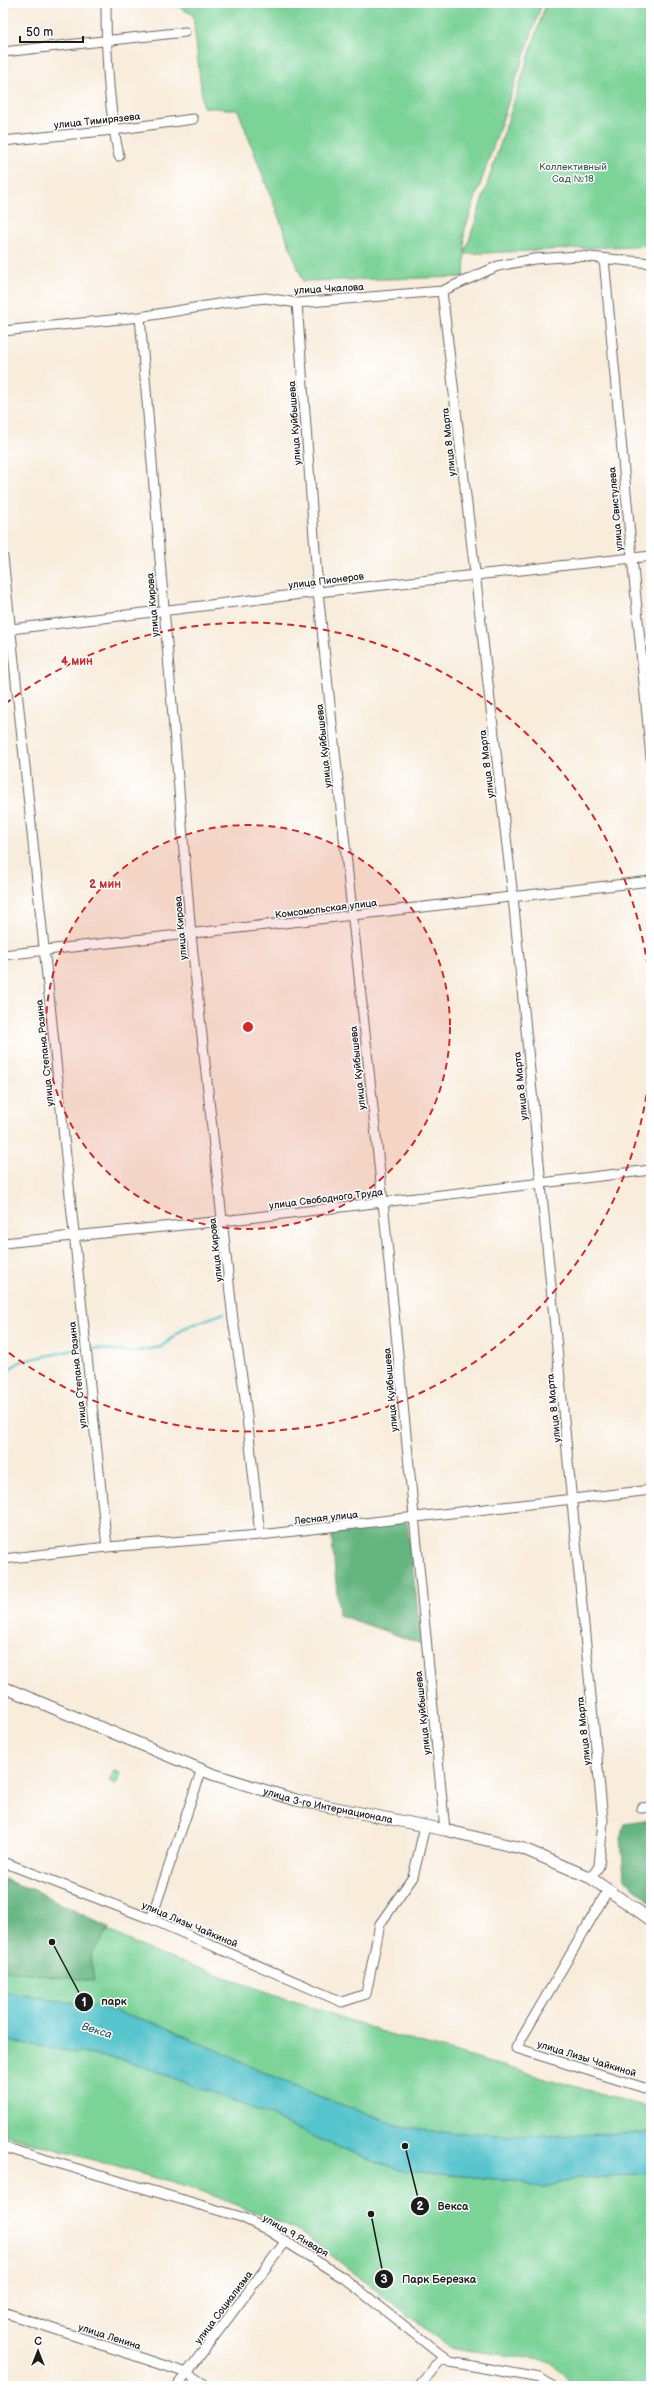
<svg xmlns="http://www.w3.org/2000/svg" width="654" height="2389" viewBox="0 0 654 2389" font-family="'Balsamiq Sans',sans-serif">
<style>
.green{fill:#7cd398;stroke:#4c785a}
.forest{fill:#65b580;stroke:#40684e}
.water{fill:#56c4cc;stroke:#397074}
.lines{fill:none;stroke-linecap:round;stroke-linejoin:round}
.stream{stroke:#56c4cc;stroke-width:2.5}
.minor-casing{stroke:#69655f;stroke-width:11}
.major-casing{stroke:#69655f;stroke-width:13}
.minor{stroke:#fff;stroke-width:9}
.major{stroke:#fff;stroke-width:11}
.ring{fill:none;stroke:#d62828;stroke-width:2;stroke-dasharray:7 5}
.labels{text-anchor:middle;stroke-width:3;stroke-linejoin:round;paint-order:stroke}
.street-label{font-size:10px;fill:#1c1c1c;stroke:#fff}
.park-label{font-size:10px;fill:#42654e;stroke:#fff}
.water-label{font-size:11px;font-style:italic;fill:#335f62;stroke:#fff}
.centre{fill:#d62828;stroke:#fff;stroke-width:2}
.ring-label{font-size:12px;text-anchor:middle;font-weight:bold;fill:#d62828;stroke:#fff;stroke-width:3;stroke-linejoin:round;paint-order:stroke}
.leader{fill:none;stroke:#1c1c1c;stroke-width:1.5}
.callout-dot{fill:#1c1c1c;stroke:#fff;stroke-width:1.5}
.mark-label{font-size:12px;text-anchor:middle;font-weight:bold;fill:#fff}
.callout-label{font-size:11px;text-anchor:middle;font-weight:bold;fill:#1c1c1c;stroke:#fff;stroke-width:3;stroke-linejoin:round;paint-order:stroke}
</style>
<rect width="100%" height="100%" fill="#fff"/>
<filter id="ink" filterUnits="userSpaceOnUse"><feTurbulence type="fractalNoise" baseFrequency=".025" numOctaves="2"/><feDisplacementMap in="SourceGraphic" scale="8" xChannelSelector="R" yChannelSelector="G"/><feConvolveMatrix kernelMatrix="1 2 1 2 8 2 1 2 1" color-interpolation-filters="sRGB"/></filter>
<filter id="wash" filterUnits="userSpaceOnUse"><feTurbulence type="fractalNoise" baseFrequency=".012" numOctaves="4" result="noise"/><feDisplacementMap in="SourceGraphic" scale="16" xChannelSelector="R" yChannelSelector="G"/><feGaussianBlur stdDeviation="0.9" result="paint"/><feColorMatrix in="noise" values="0 0 0 0 0 0 0 0 0 0 0 0 0 0 0 0 0 1.4 0 .05"/><feComposite in="paint" operator="in"/></filter>
<g filter="url(#wash)">
<rect width="100%" height="100%" fill="#f8ecdb"/>
<path class="green" d="M172,3H542L464,232L465,253L546,3H651V245L465,254L464,277L303,281L238,110L203,107L193,15Z
M114,1771L121,1774L116,1784L109,1781Z
M3,1878L152,1952L389,2034L651,2108V2133L517,2136L438,2132L396,2125L313,2094L160,2025L104,2008L3,1992Z
M3,2040L129,2061L260,2111L318,2139L399,2170L517,2181L544,2188L579,2178L651,2173V2386H574L551,2361L451,2348L301,2232L207,2193L3,2134Z"/>
<path class="forest" d="M407,1522L422,1644L339,1615L331,1530Z
M651,1820V1902L624,1879L621,1836L624,1824Z
M3,1880L34,1890L109,1928L91,1956L94,1981L3,1970Z"/>
<path class="water" d="M3,1992L104,2008L160,2025L313,2094L396,2125L438,2132L517,2136L651,2133V2173L579,2178L544,2188L517,2181L399,2170L318,2139L260,2111L129,2061L3,2040Z"/>
<g class="lines">
<path class="stream" d="M90,1348L133,1352L161,1347L184,1328L224,1313
M3,1379L12,1367L22,1361L79,1349"/>
</g>
</g>
<g filter="url(#ink)">
<g class="lines">
<defs>
<path id="minor" d="M106,3C106,54 108,106 119,156
M3,52L185,32
M3,141L113,130L193,119
M604,259L651,758
M442,291L513,897L603,1820L599,1866L591,1878
M297,303L318,592L383,1202L445,1830
M140,317L191,935L233,1320L244,1390L260,1535
M3,331L140,317L230,302L266,298L297,303L442,291L498,266L534,259L579,256L651,263
M3,557L107,1547
M3,630L318,592L651,556
M3,955L651,881
M3,1243L223,1221L651,1170
M3,1559L107,1547L260,1535L651,1490
M641,1808L651,1807
M3,1862L151,1919L342,2002L366,1994L380,1924L413,1877L425,1826
M608,1890L516,2048L651,2090
M151,1919L202,1769
M3,2147L241,2217L266,2229L345,2279L450,2362L540,2378L552,2386
M3,2312L187,2373L207,2386
M177,2386L286,2241
M419,2386L444,2356"/>
<g id="major">
<path id="s1" d="M3,1687L212,1774L296,1800L445,1830L524,1849L591,1878L651,1920"/>
</g>
</defs>
<use href="#minor" class="minor-casing"/>
<use href="#major" class="major-casing"/>
<use href="#minor" class="minor"/>
<use href="#major" class="major"/>
</g>
</g>
<circle cx="248" cy="1027" r="202" fill="#d62828" fill-opacity=".12"/>
<g class="ring">
<circle cx="248" cy="1027" r="202"/>
<path d="M651 1059A404 404 0 0 1 5 1350M5 704A404 404 0 0 1 651 995"/>
</g>
<g class="labels">
<g class="street-label">
<text transform="translate(97 120) rotate(-6)" y="4">улица Тимирязева</text>
<text transform="translate(329 288) rotate(-3)" y="4">улица Чкалова</text>
<text transform="translate(294 423) rotate(-94)" y="4">улица Куйбышева</text>
<text transform="translate(448 442) rotate(-96)" y="4">улица 8 Марта</text>
<text transform="translate(615 509) rotate(-95)" y="4">улица Свистулева</text>
<text transform="translate(326 580) rotate(-7)" y="4">улица Пионеров</text>
<text transform="translate(152 605) rotate(-95)" y="4">улица Кирова</text>
<text transform="translate(323 746) rotate(-96)" y="4">улица Куйбышева</text>
<text transform="translate(486 764) rotate(-97)" y="4">улица 8 Марта</text>
<text transform="translate(326 908) rotate(-7)" y="4">Комсомольская улица</text>
<text transform="translate(180 928) rotate(-95)" y="4">улица Кирова</text>
<text transform="translate(44 1053) rotate(-96)" y="4">улица Степана Разина</text>
<text transform="translate(357 1068) rotate(-96)" y="4">улица Куйбышева</text>
<text transform="translate(520 1086) rotate(-96)" y="4">улица 8 Марта</text>
<text transform="translate(326 1198) rotate(-7)" y="4">улица Свободного Труда</text>
<text transform="translate(215 1250) rotate(-96)" y="4">улица Кирова</text>
<text transform="translate(77 1375) rotate(-96)" y="4">улица Степана Разина</text>
<text transform="translate(390 1390) rotate(-95)" y="4">улица Куйбышева</text>
<text transform="translate(553 1408) rotate(-96)" y="4">улица 8 Марта</text>
<text transform="translate(326 1517) rotate(-6)" y="4">Лесная улица</text>
<text transform="translate(422 1713) rotate(-96)" y="4">улица Куйбышева</text>
<text transform="translate(583 1731) rotate(-96)" y="4">улица 8 Марта</text>
<text dy="4" stroke="none"><textPath href="#s1" startOffset="347">улица 3-го Интернационала</textPath></text>
<text transform="translate(190 1924) rotate(23)" y="4">улица Лизы Чайкиной</text>
<text transform="translate(587 2058) rotate(17)" y="4">улица Лизы Чайкиной</text>
<text transform="translate(296 2235) rotate(30)" y="4">улица 9 Января</text>
<text transform="translate(223 2307) rotate(-53)" y="4">улица Социализма</text>
<text transform="translate(110 2336) rotate(18)" y="4">улица Ленина</text>
</g>
<g class="park-label">
<text x="573" y="170">Коллективный<tspan x="573" dy="12">Сад №18</tspan></text>
</g>
<g class="water-label">
<text transform="translate(97 2030) rotate(17)" y="4">Векса</text>
</g>
</g>
<circle cx="248" cy="1027" r="6" class="centre"/>
<g class="ring-label">
<text x="77" y="665">4 мин</text>
<text x="105" y="888">2 мин</text>
</g>
<path class="leader" d="M52 1942L84 2002M405 2146L420 2206M371 2214L384 2279"/>
<g class="callout-dot">
<circle cx="52" cy="1942" r="4"/>
<circle cx="405" cy="2146" r="4"/>
<circle cx="371" cy="2214" r="4"/>
<circle cx="84" cy="2002" r="10"/>
<circle cx="420" cy="2206" r="10"/>
<circle cx="384" cy="2279" r="10"/>
</g>
<g class="mark-label">
<text x="84" y="2006">1</text>
<text x="420" y="2210">2</text>
<text x="384" y="2283">3</text>
</g>
<g class="callout-label">
<text x="114" y="2005">парк</text>
<text x="453" y="2210">Векса</text>
<text x="439" y="2283">Парк Березка</text>
</g>
<rect width="654" height="2389" fill="none" stroke="#fff" stroke-width="16"/>
<g transform="translate(38 2351)" stroke="#ffffff" stroke-width="3" paint-order="stroke">
<path d="M0-3L7 15L0 10L-7 15Z" fill="#1c1c1c"/>
<text y="-6" font-size="11" font-weight="bold" text-anchor="middle" fill="#1c1c1c">С</text>
</g>
<path d="M20 36v6h63v-6" fill="none" stroke="#1c1c1c" stroke-width="2"/>
<text x="26" y="36" font-size="12" fill="#1c1c1c" stroke="#ffffff" stroke-width="3" paint-order="stroke">50 m</text>
</svg>
